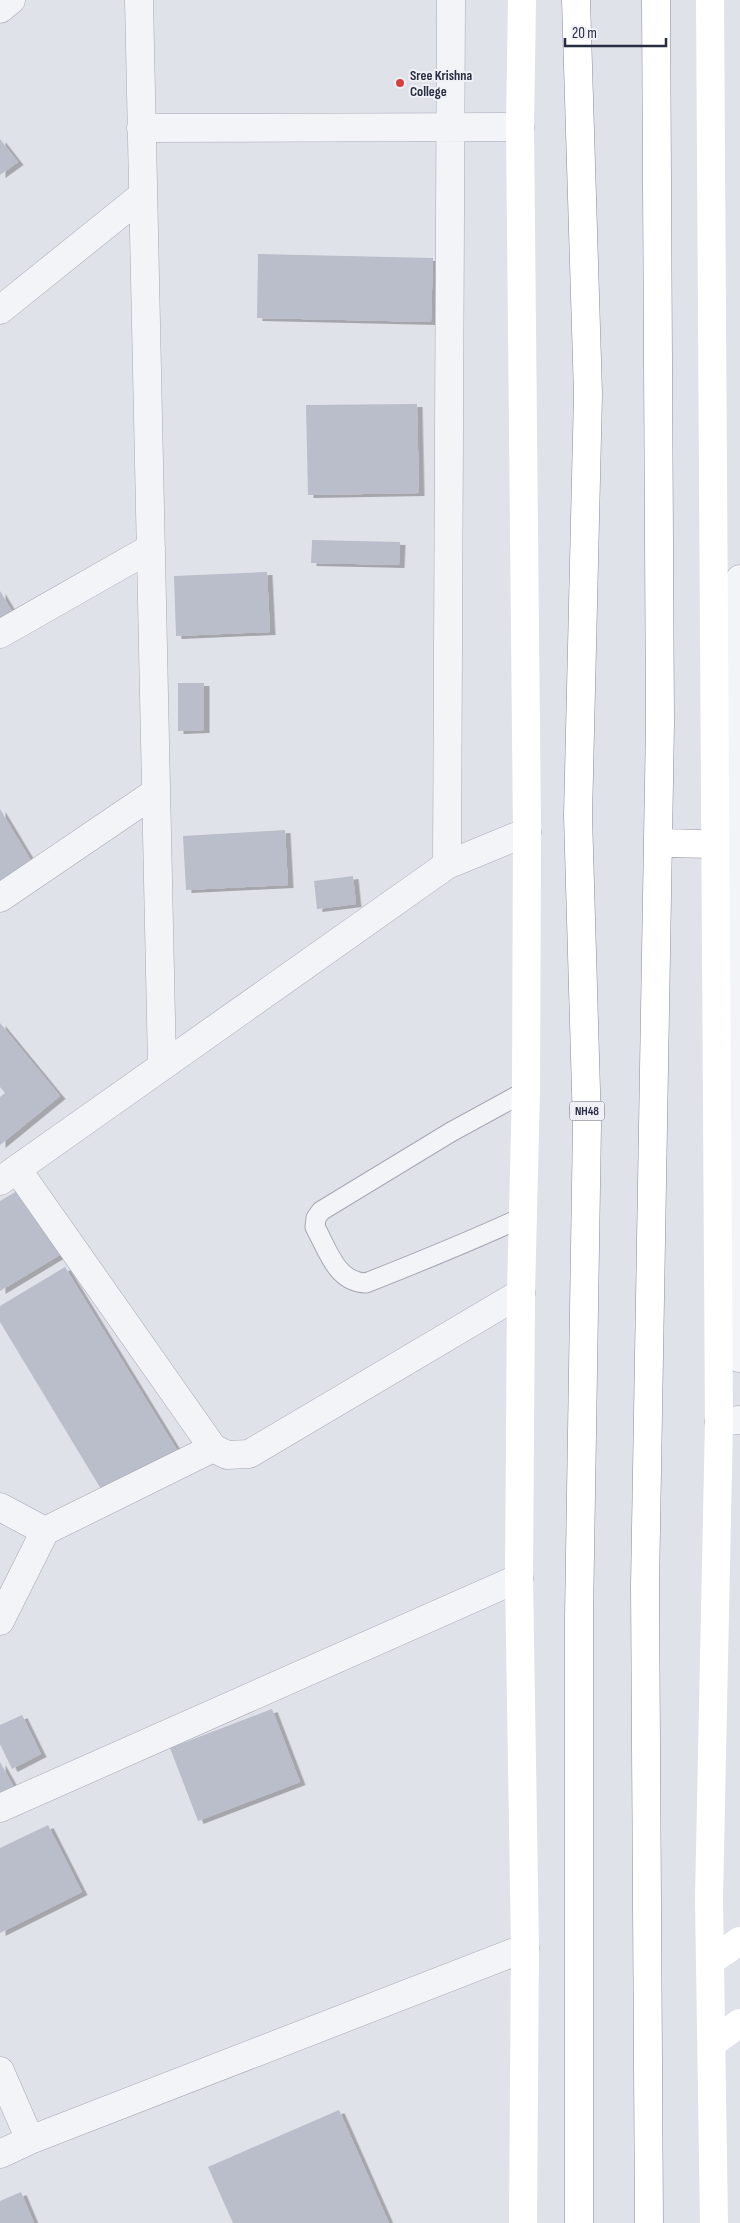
<svg xmlns="http://www.w3.org/2000/svg" width="740" height="2223" viewBox="0 0 740 2223" font-family="'Sofia Sans Condensed',sans-serif">
<style>
.building{fill:#babdca;filter:url(#shadow)}
.lines{fill:none;stroke-linecap:round;stroke-linejoin:round}
.lane-casing{stroke:#a5a8b4;stroke-width:21}
.street-casing{stroke:#a5a8b4;stroke-width:29}
.highway-casing{stroke:#878da1;stroke-width:29}
.lane{stroke:#f3f4f8;stroke-width:19}
.street{stroke:#f3f4f8;stroke-width:28}
.secondary{stroke:#fff;stroke-width:28}
.highway{stroke:#fff;stroke-width:28}
.poi-dot{fill:#d4413f;stroke:#eff1f7;stroke-width:2}
.labels{text-anchor:middle;stroke-width:4;stroke-linejoin:round;paint-order:stroke}
.shield{fill:#eff1f7;stroke:#646878;stroke-width:1}
.shield-label{font-size:12px;font-weight:bold;fill:#282d42}
.poi-label{font-size:14px;font-weight:bold;fill:#282d42;stroke:#eff1f7;text-anchor:start}
</style>
<defs>
<filter id="shadow"><feDropShadow dx="5.5" dy="3" stdDeviation="0" flood-color="#0004"/></filter>
</defs>
<rect width="100%" height="100%" fill="#e0e2ea"/>
<path class="building" d="M0,139L18,162L0,175Z
M258,254L433,258L431,322L257,318Z
M417,404L419,493L308,495L306,405Z
M312,540L400,542L399,565L311,563Z
M267,572L270,632L176,636L174,576Z
M0,591L15,616L0,625Z
M178,683H204V730L178,731Z
M0,809L38,872L0,894Z
M285,830L288,885L186,890L183,836Z
M353,876L356,904L317,909L314,881Z
M0,1023L60,1096L0,1145V1097L5,1093L0,1087Z
M22,1188L63,1253L0,1291V1201Z
M65,1267L177,1450L104,1494L0,1322V1306Z
M272,1709L300,1782L198,1821L170,1748Z
M22,1715L41,1754L12,1769L0,1744V1725Z
M0,1762L15,1789L0,1798Z
M48,1825L82,1892L0,1933V1848Z
M339,2110L389,2223H233L208,2167Z
M21,2192L34,2223H0V2201Z"/>
<g class="lines">
<defs>
<path id="lane" d="M523,1217C471,1241 419,1262 366,1283C336,1282 328,1250 315,1227L316,1218L321,1211L451,1132L526,1091"/>
<path id="street" d="M139,0L162,1065
M0,9L11,0
M141,128L520,127
M0,310L143,195
M0,634L151,548
M447,865L451,0
M0,898L156,792
M17,1169L213,1448L227,1455L249,1454L521,1293
M0,1181L447,865L527,832
M739,1358L740,579
M719,1422L740,1420
M0,1507L45,1531L213,1448
M0,1621L45,1531
M0,1808L519,1578
M0,2071L30,2140
M0,2154L30,2140L525,1948"/>
<path id="highway" d="M576,0L588,394L578,816L587,1125L579,1617V2223
M658,843L715,844
M649,2223L645,1586L660,724L656,0"/>
</defs>
<use href="#lane" class="lane-casing"/>
<use href="#street" class="street-casing"/>
<use href="#highway" class="highway-casing"/>
<use href="#lane" class="lane"/>
<use href="#street" class="street"/>
<path class="secondary" d="M522,0L520,127L527,832L526,1091L521,1293L519,1578L525,1948L523,2223
M710,0L719,1422L709,1898L714,2223
M710,1961L740,1941
M712,2043L740,2023"/>
<use href="#highway" class="highway"/>
</g>
<circle class="poi-dot" cx="400" cy="83" r="5"/>
<g class="labels">
<rect class="shield" x="569.5" y="1101.5" width="35" height="19" rx="4"/>
<g class="shield-label">
<text x="587" y="1115">NH48</text>
</g>
<g class="poi-label">
<text x="410" y="80">Sree Krishna<tspan x="410" dy="16">College</tspan></text>
</g>
</g>
<path d="M565 38v8h101v-8" fill="none" stroke="#282d42" stroke-width="2.5"/>
<text x="572" y="38" font-size="15" fill="#282d42" stroke="#eff1f7" stroke-width="4" paint-order="stroke">20 m</text>
</svg>
